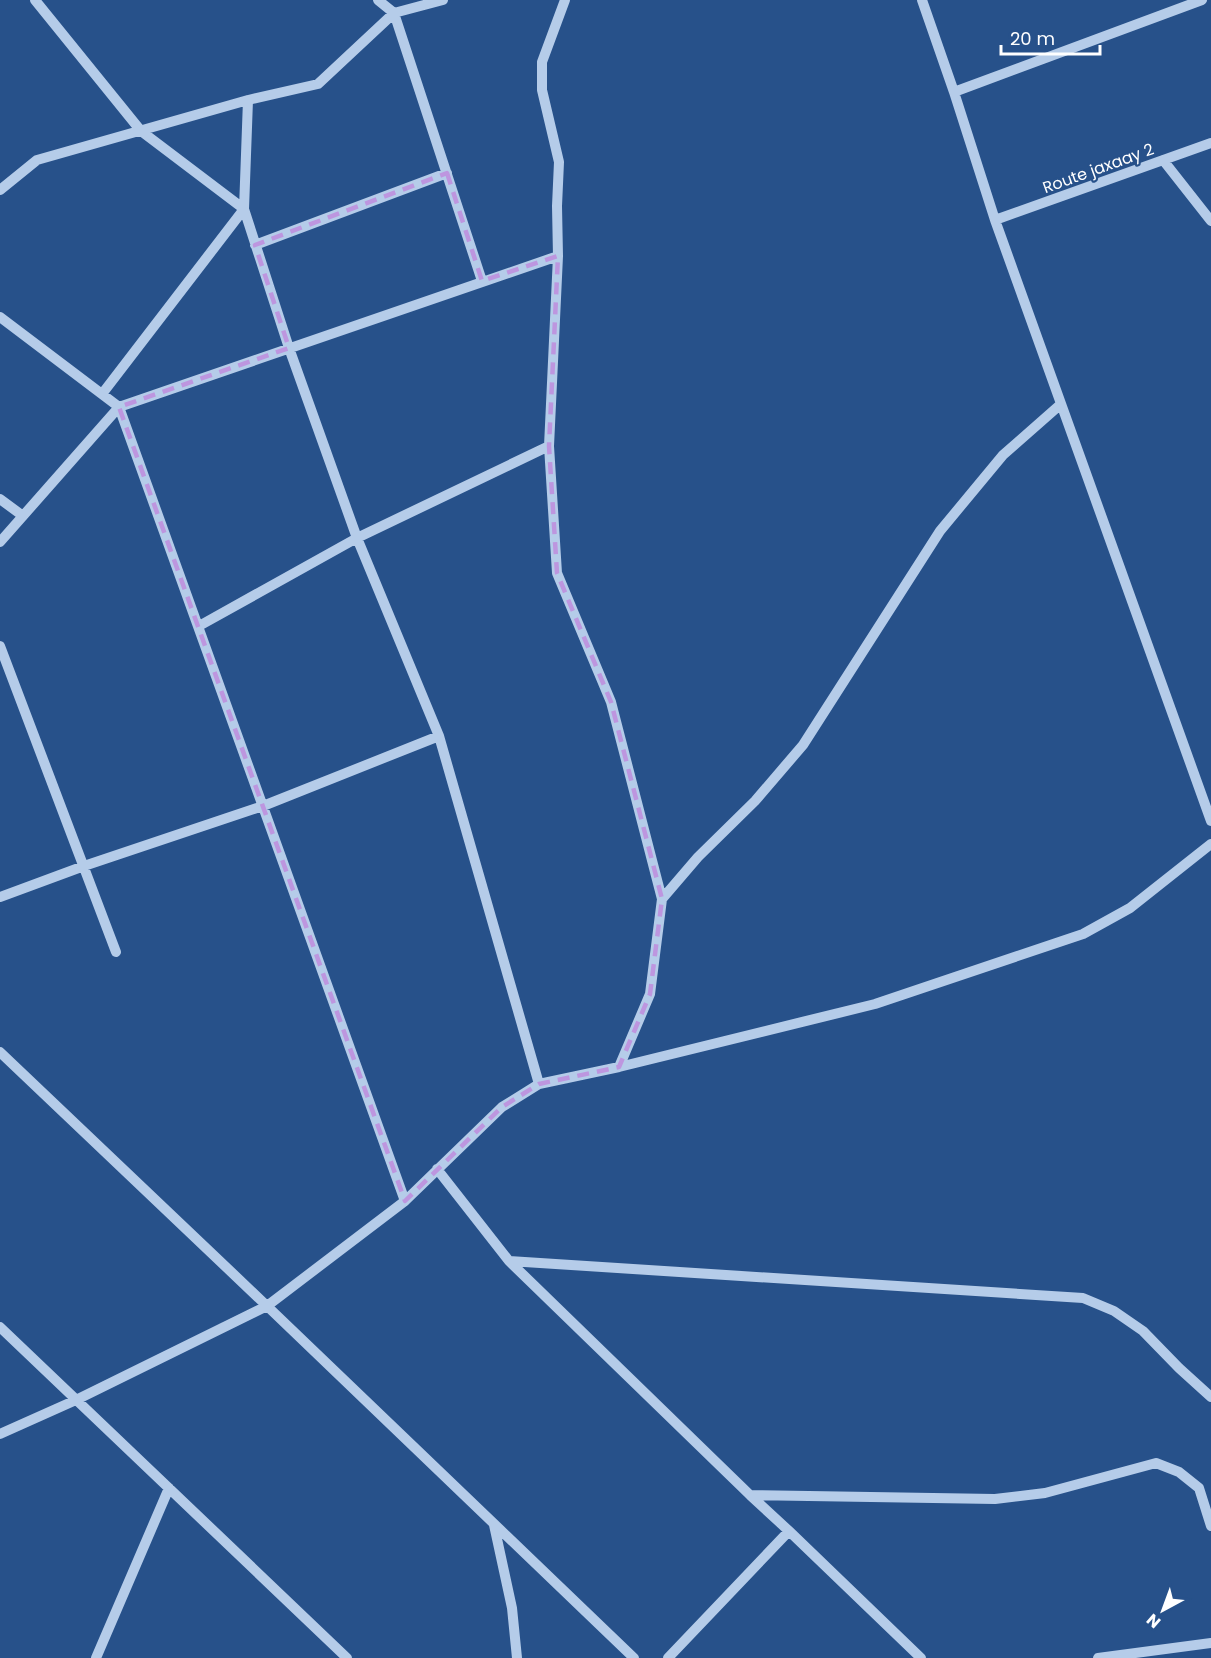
<svg xmlns="http://www.w3.org/2000/svg" width="1211" height="1658" viewBox="0 0 1211 1658" font-family="Poppins,sans-serif">
<style>
.lines{fill:none;stroke-linecap:round;stroke-linejoin:round}
.minor{stroke:#b5cce9;stroke-width:10}
.marked{fill:none;stroke:#bd96df;stroke-width:4.5;stroke-dasharray:12 8;stroke-linejoin:round}
.labels{text-anchor:middle;stroke-width:4.5;stroke-linejoin:round;paint-order:stroke}
.street-label{font-size:16px;fill:#fff;stroke:#27518a}
</style>
<rect width="100%" height="100%" fill="#27518a"/>
<g class="lines">
<path class="minor" d="M35,0L141,131L244,209L289,348L357,538L439,736L539,1084
M378,0L394,13L482,281
M565,0L542,62V90L559,162L557,206L558,256L549,446L557,573L611,702L662,899
M922,0L954,92L995,220L1211,821
M954,92L1202,0
M1163,160L1211,221
M0,190L37,160L248,100L318,84L394,13L443,0
M995,220L1211,143
M255,245L447,173
M0,317L119,407L405,1201
M102,394L244,209L248,100
M0,499L23,516
M0,542L119,407L558,256
M199,626L357,538L549,446
M0,646L116,952
M0,897L84,866L263,806L439,736
M0,1052L267,1306L634,1658
M619,1067L875,1004L1083,934L1130,908L1211,844
M437,1169L509,1261L750,1495L789,1531L921,1658
M509,1261L1083,1298L1114,1311L1143,1331L1179,1368L1211,1397
M0,1327L347,1658
M0,1434L76,1400L267,1306L405,1201L502,1107L539,1084L619,1067L650,994L662,899L698,857L755,801L803,745L940,531L1003,455L1061,404
M750,1495L995,1499L1045,1493L1156,1463L1179,1472L1199,1488L1211,1526
M494,1525L512,1608L517,1658
M96,1658L169,1488
M668,1658L789,1531
M1098,1658L1211,1643"/>
</g>
<path class="marked" d="M447,173L482,281L558,256L549,446L557,573L611,702L662,899L650,994L619,1067L539,1084L502,1107L405,1201L119,407L289,348L255,245Z"/>
<g class="labels">
<g class="street-label">
<text transform="translate(1098 168) rotate(-20)" y="6">Route jaxaay 2</text>
</g>
</g>
<g transform="translate(1163 1610) rotate(221)" stroke="#27518a" stroke-width="4.5" paint-order="stroke">
<path d="M0-4.5L10 22L0 15L-10 22Z" fill="#ffffff"/>
<text y="-9" font-size="16" font-weight="bold" text-anchor="middle" fill="#ffffff">N</text>
</g>
<path d="M1001 45v9h99v-9" fill="none" stroke="#ffffff" stroke-width="3"/>
<text x="1010" y="45" font-size="18" fill="#ffffff" stroke="#27518a" stroke-width="4.5" paint-order="stroke">20 m</text>
</svg>
